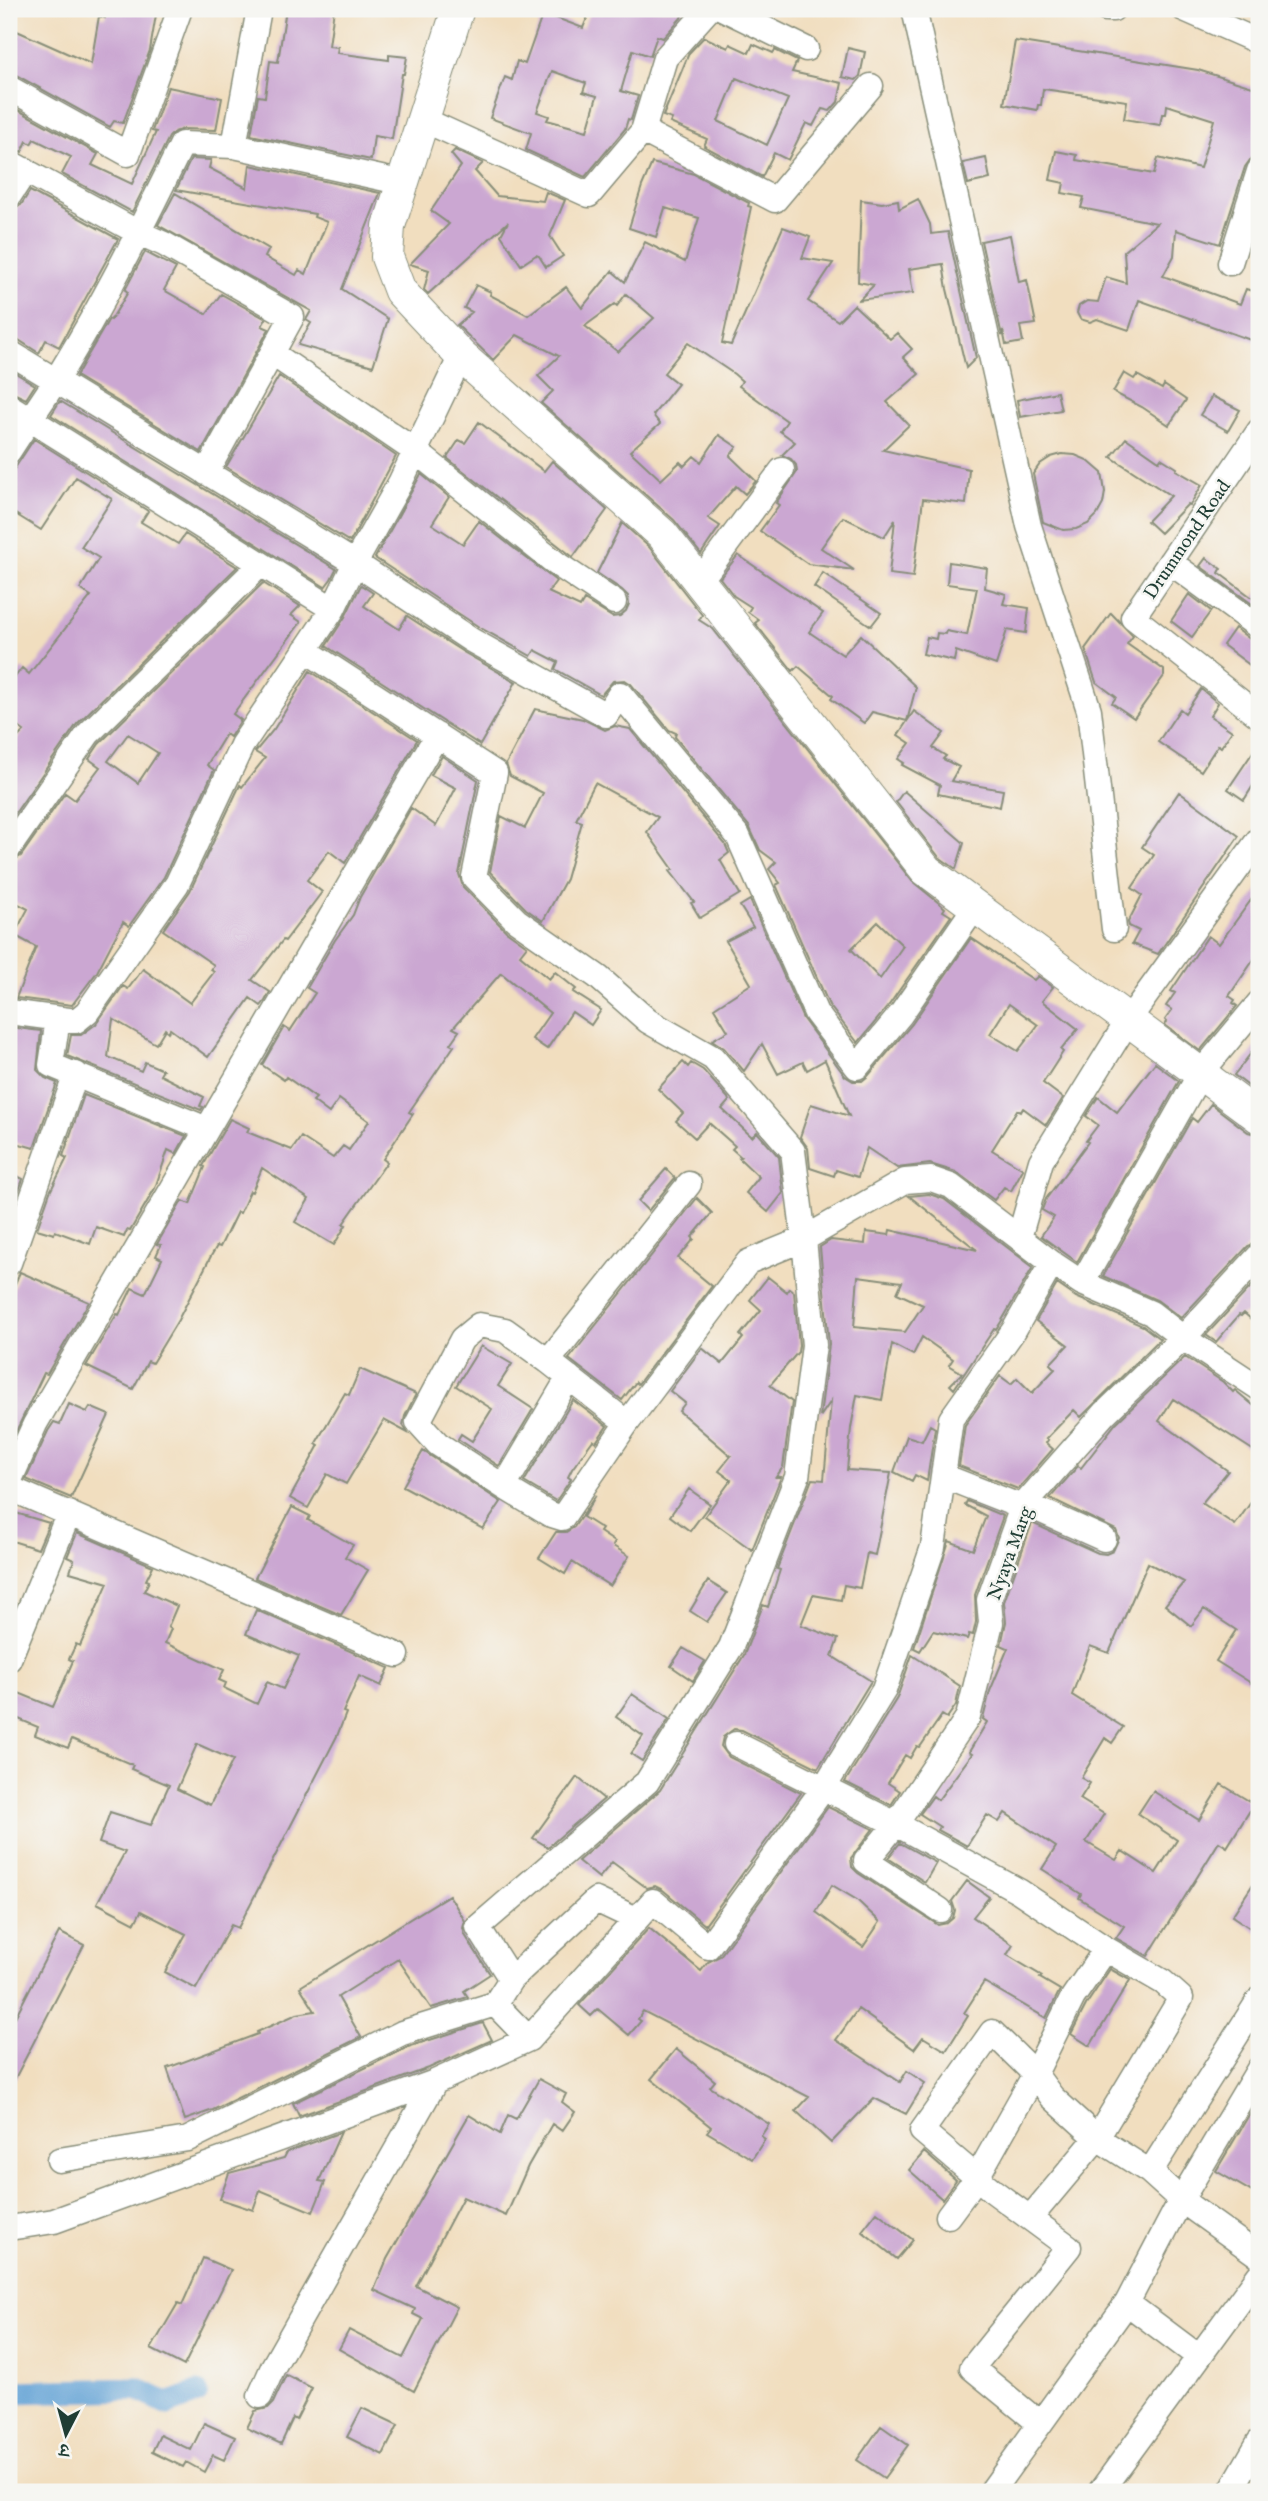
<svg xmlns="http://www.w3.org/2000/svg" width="1268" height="2501" viewBox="0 0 1268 2501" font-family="'IM FELL English','Noto Serif Devanagari',serif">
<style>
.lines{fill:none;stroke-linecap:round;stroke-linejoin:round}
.canal{stroke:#63a3d6;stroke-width:23}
.building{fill:#cba7d2;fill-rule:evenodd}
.minor-casing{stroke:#888e7a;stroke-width:27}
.tertiary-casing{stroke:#888e7a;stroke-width:34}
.minor{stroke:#fff;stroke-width:24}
.tertiary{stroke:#fff;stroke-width:32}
.labels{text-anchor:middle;stroke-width:5;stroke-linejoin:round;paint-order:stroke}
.street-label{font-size:19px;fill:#1f3d34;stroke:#f6f6f2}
</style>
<rect width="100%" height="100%" fill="#f6f6f2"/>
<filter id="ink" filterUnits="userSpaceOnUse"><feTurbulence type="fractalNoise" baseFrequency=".0143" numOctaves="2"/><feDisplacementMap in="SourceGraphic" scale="14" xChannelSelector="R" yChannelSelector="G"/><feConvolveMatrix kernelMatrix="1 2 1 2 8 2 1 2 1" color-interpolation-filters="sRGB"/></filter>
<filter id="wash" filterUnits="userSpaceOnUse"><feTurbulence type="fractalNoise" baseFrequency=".00686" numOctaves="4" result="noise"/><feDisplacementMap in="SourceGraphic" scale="28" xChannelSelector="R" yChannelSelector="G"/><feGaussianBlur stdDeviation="1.57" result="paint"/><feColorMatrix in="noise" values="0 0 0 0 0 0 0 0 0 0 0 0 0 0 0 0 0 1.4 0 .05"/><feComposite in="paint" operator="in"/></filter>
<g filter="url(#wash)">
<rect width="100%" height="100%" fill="#f1debf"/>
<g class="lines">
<path class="canal" d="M9,2392L138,2389L168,2404L197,2393"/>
</g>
<g id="blocks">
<path class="building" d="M107,9H157L150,50L123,123L114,121L110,127L16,75L9,73V63L17,31L91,64L99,16L105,18Z
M286,9H334L329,46L338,47L337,53L389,60V55L407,57L404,74H402L392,139L374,136L371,160L251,135L258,96L265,97L270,61L278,62Z
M591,9H684L681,18L663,38L657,36L650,56L633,50L621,91L638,96L631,120L628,119L625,129L585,177L526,150L531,133L490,118L505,77L512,80L517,61L525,64L543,13L583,28ZM552,71L586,83L583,92L597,96L587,131L547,120L549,116L537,112Z
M704,37L728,48L730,44L749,53L753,44L773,53L775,50L797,61L792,72L842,83L838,102L830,111L822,109L813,126L806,123L788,160L774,153L762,177L704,146L707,139L670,123L672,119L663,116L689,53ZM736,78L788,99L767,145L718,121Z
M1015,41L1198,70L1259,89V147L1256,156L1250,160L1245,167L1220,244L1176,230L1174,256L1163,276L1240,304L1246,289L1259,293V343L1139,300L1129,330L1097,319L1090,322L1080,319L1077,313L1079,306L1087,301L1098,302L1106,277L1126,283L1124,251L1157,223L1081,208L1084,197L1062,193L1064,183L1050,180L1056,151L1077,155L1076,160L1154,174L1158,158L1200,168L1214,120L1167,105L1166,114H1162L1160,125L1124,119L1127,101L1043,89L1041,105H1038L1037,110L1004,104Z
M848,48L865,52L860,76L856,80L842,77Z
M168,87L222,98L216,130L183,129L174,132L169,137L132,212L62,174L71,157L34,139L31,144L27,141L22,152L9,147V105L98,154L92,165L132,184L156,132L152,131Z
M455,150L483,163L475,171L497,196L543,201L546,192L565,200L550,236L563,256L546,267L539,256L536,255L521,265L501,235L508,222L428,294L424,290L429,270L410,264L449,224L431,211L461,166L451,154Z
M986,158L990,179L968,184L963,163Z
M191,159L211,160L209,168L247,188L250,165L380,193L342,289L388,319L373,366L298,345L311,323L306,320L311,311L158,225L175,193L269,249L265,257L296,275L299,270L306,274L327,222L314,217L315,214L176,190Z
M652,163L694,174L749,203L748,206L751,207L722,343L731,345L783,227L810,237L802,258L833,263L808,301L838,321L854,305L890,339L897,333L912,349L903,357L919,374L887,402L909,425L883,450L969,469L966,504L923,499L913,577L889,574L895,520L884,537L843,517L821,548L854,570L808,564L760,531L779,505L776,503L797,472L796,465L791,459L782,455L795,442L780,431L787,421L739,386L742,381L734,374L688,343L664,373L678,384L653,415L660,424L630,451L661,480L680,462L684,466L694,456L701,462L719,435L737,447L730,456L756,481L745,494L736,486L708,518L720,526L701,554L674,520L541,403L553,391L538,376L559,356L517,335L493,360L457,325L472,312L464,308L476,285L491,292L490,295L528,315L566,287L582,308L612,271L625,282L645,242L685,262L699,218L665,208L656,237L629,228L642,186ZM626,294L654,318L618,352L585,326L615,304L617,306Z
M30,191L118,239L59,347L46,340L39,353L17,339L9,337V211L21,205Z
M918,199L930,224L931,234L948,232L976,358L966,368L947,289L943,264L909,269L913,293L859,300L874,285L858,282L861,200L882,203L898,200L899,209Z
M1010,235L1019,282L1027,280L1036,324L1020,326L1023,342L1006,345L1003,330L1002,336L981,241Z
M145,252L176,268L164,290L206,314L221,294L266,319L262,326L269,329L201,452L76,376L109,319L111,320L128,292L125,290Z
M9,369L35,385L26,399L9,391Z
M1124,373L1134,379L1137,375L1162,389L1164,385L1186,400L1169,425L1142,407L1113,392Z
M279,376L396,456L350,542L226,467Z
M1057,392L1061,410L1020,417L1017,400Z
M1212,396L1240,410L1228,431L1200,415Z
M60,401L336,569L331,579L325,587L51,415Z
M479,422L544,471L552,461L607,510L573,557L447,458L459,440L465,443Z
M1126,438L1159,461L1161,458L1177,468L1176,470L1202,485L1190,505L1188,504L1160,533L1147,521L1171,496L1111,457Z
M34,439L148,511L141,522L178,544L185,534L237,567L77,724L9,822V746L24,731L9,720V685L22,668L29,674L91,596L80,589L99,558L81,547L112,499L76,477L41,530L9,510V477Z
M1062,454L1075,455L1087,460L1102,473L1105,492L1103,504L1097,515L1088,524L1076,529L1063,530L1043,522L1033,474L1040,464L1051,457Z
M421,474L449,497L432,524L463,544L479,521L556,581L548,592L580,607L584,600L612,617L620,616L626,611L629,604L628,596L622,590L597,573L622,523L649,547L702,615L699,620L713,629L912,881L945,908L943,911L951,916L889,1005L858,1043L829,1005L776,885L780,883L769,869L776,862L760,850L749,826L675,737L676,733L669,730L631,684L625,680L613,681L601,695L555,669L558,662L535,650L531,656L479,627L375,558ZM878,922L903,946L880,979L851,949Z
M738,555L823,613L809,632L843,655L861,635L916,687L907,721L872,712L864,723L831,699L833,696L798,666L793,671L755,623L759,620L748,612L751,607L734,596L720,578Z
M1206,558L1221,569L1219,573L1254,599L1259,591V609L1200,566Z
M949,562L987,568L985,588L1006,594L1003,604L1029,608L1026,633L1007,630L996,665L956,651L954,661L923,654L927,637L936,639L937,633L945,634L946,631L967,635L977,588L947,584Z
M823,573L881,613L871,626L814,587Z
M263,583L300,606L291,615L301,622L233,714L241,720L230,737L226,734L207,765L214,770L164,877L129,926L123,922L97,972L72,1005L16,998L36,947L14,935L28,909L9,899V863L21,856L65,793L75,800L100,767L89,759L99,744ZM128,734L158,753L138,783L108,761Z
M361,585L373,593L364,606L399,629L407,616L463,652L516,682L480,745L326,646L345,617Z
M1189,594L1211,611L1192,637L1171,621Z
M1111,613L1133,636L1127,644L1164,670V676L1134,718L1112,703L1116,697L1096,682L1085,649Z
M1235,628L1250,639L1259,642V672L1223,645Z
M310,671L417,740L345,863L329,851L307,880L322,892L285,941L283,940L252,980L270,992L265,1001L261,1006L250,998L208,1057L170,1029L168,1032L165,1029L156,1044L113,1019L108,1057L141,1071L145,1062L163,1070L160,1075L204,1097L200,1106L203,1107L201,1110L67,1056L71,1035H81L96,1024L123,986L128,989L143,969L190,1003L214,972L211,970L214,965L163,930L190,891L240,785L242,787L265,758L255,752L274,729Z
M1201,689L1218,703L1210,716L1232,731L1221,747L1218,745L1201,771L1158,742L1180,709L1185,713Z
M535,709L583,719L605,730L615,726L630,729L725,844L729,853L720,860L740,894L700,918L691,903L694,902L670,871L673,869L647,832L658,817L595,783L576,820L582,822L566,879L543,921L526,909L490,872L501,816L525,828L543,793L510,776L506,764Z
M914,711L944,733L933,748L946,756L943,759L959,767L951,781L1003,790L1000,807L938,794L940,785L902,765L904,763L898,759L910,743L898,735Z
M1259,743V776L1244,800L1228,789Z
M442,756L478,780L459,874L463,887L506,931L527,946L520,955L549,979L555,972L576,989L573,992L601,1010L591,1025L572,1012L547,1049L532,1039L550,1013L501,973L453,1028L459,1031L450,1044L454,1046L409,1112L413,1114L383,1159L387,1162L343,1224L346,1225L334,1245L295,1222L309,1199L262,1168L252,1192L250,1191L240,1213L237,1212L220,1247L217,1246L211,1256L178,1320L152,1363L148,1361L133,1389L86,1366L117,1314L119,1315L132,1288L145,1294L162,1259L156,1256L161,1245L157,1244L182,1201L190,1204L205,1167L203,1166L230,1119L249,1128L247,1132L292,1150L301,1137L333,1158L343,1146L349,1150L369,1121L339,1099L329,1113L313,1101L316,1098L286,1077L284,1080L262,1065L284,1027L290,1031L315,993L307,988L335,940L353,915L360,897L411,808L436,826L456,788L431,775Z
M904,791L964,843L956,869L939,857L896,802Z
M1179,792L1239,836L1158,954L1132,944L1139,931L1129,926L1128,922L1142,895L1132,888L1154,855L1142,847Z
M1259,889V952L1229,996L1235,1000L1233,1003L1237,1006L1200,1051L1165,1025L1167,1022L1165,1020L1172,1010L1166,1006L1175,993L1171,991L1208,936L1219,944Z
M750,900L803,1019L845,1076L853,1081H862L868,1076L912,1024L971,938L1034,980L1038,976L1053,987L1042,1001L1078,1029L1061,1050L1063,1052L1043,1083L1063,1098L1046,1125L1023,1108L1021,1112L1017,1110L992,1150L1023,1169L1011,1191L1004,1187L994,1200L956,1172L930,1164L897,1168L867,1148L858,1177L836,1170L834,1176L810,1168L808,1148L800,1137L811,1104L849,1116L825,1060L807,1070L803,1062L778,1074L762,1044L744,1071L724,1048L712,1040L728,1031L714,1008L751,984L726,941L753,927L740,906ZM1009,1004L1038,1025L1018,1051L990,1034Z
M9,1027L41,1031L37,1070L45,1078L57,1083L34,1148L9,1141Z
M1259,1043V1094L1234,1075Z
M683,1062L688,1067L691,1063L703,1070L728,1098L729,1101L722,1109L752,1137L757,1132L779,1157L783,1193L768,1212L746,1193L759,1177L739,1158L741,1157L732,1149L735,1146L709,1123L695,1138L676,1121L683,1113L658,1089Z
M1155,1063L1179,1081L1077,1262L1041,1236L1054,1217L1042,1210L1046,1199L1088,1142L1086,1141L1098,1125L1086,1116L1098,1097L1117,1112Z
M84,1095L186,1136L176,1154L168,1150L155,1188L130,1231L127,1230L124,1237L96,1227L90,1244L55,1231L54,1234L37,1229L50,1192L67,1158L63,1156Z
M1211,1104L1248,1132L1259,1135V1242L1248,1246L1181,1318L1157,1300L1103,1276L1192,1118L1197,1122Z
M666,1169L675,1178L648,1211L638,1201Z
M9,1172L23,1179L10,1215L9,1214Z
M929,1194L944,1199L1033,1267L1001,1322L996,1330L994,1329L954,1389L950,1385L962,1373L949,1365L953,1359L922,1337L913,1355L892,1344L882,1400L857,1395L851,1428L847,1470L891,1473L875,1555L867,1553L860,1588L844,1585L841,1600L813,1595L801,1625L838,1639L832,1656L871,1681L818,1768L742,1730L734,1729L723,1737L721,1746L729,1757L801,1793L705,1925L663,1890L655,1886L647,1888L612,1862L599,1878L578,1861L660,1790L744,1655L763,1605L768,1607L780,1570L777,1569L812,1479L824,1480L831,1401L820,1417L829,1344L820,1247L831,1240L865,1244L866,1232L889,1235L890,1230L977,1250L909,1196ZM858,1276L902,1282L897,1293L923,1305L905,1332L854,1327Z
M697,1198L712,1213L692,1237L694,1239L678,1258L712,1286L638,1384L636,1382L622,1400L569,1359Z
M20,1272L89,1302L47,1374L44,1373L9,1446V1298Z
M768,1277L787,1292L789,1288L794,1292L799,1345L798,1352L770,1385L792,1402L783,1467L776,1477H781L752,1550L705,1516L731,1480L719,1471L731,1456L679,1411L685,1403L670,1391L702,1348L722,1364L743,1338L740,1335L761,1310L750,1300Z
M1259,1278V1326L1244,1313L1241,1316L1239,1315L1216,1342L1206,1335Z
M1057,1284L1076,1297L1143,1326L1160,1339L1081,1417L1074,1410L1046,1439L1048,1440L1046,1443L1053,1449L1018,1489L959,1466L965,1425L1000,1376L1011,1384L1017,1378L1032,1393L1055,1369L1050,1364L1068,1345L1036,1321Z
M481,1346L512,1364L498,1386L533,1409L499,1466L458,1439L461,1434L472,1441L492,1409L456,1386Z
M1185,1357L1223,1382L1233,1392L1235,1390L1259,1410V1454L1173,1399L1159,1421L1228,1471L1202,1503L1235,1525L1259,1491V1592L1253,1602L1259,1606V1688L1216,1661L1236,1630L1204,1609L1191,1626L1165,1605L1184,1582L1148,1563L1109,1653L1090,1646L1072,1695L1123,1727L1112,1743L1105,1738L1081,1778L1090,1783L1080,1799L1104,1814L1086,1842L1116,1860L1122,1851L1156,1873L1177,1840L1138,1814L1153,1791L1199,1820L1221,1784L1254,1804L1227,1847L1219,1842L1148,1956L1116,1938L1124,1926L1079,1898L1081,1894L1042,1869L1056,1847L1005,1813L999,1822L987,1815L967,1846L938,1830L940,1827L920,1814L933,1796L938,1800L972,1754L969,1752L987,1722L983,1719L990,1691L1008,1648L1001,1645L1006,1622L1004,1602L1032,1523L1098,1553L1106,1554L1113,1551L1119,1538L1116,1530L1050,1498L1078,1466L1081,1468L1116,1423Z
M360,1369L416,1394L405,1416L403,1425L408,1433L384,1420L346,1484L327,1474L308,1508L290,1498L319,1445L316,1443L345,1393L349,1395Z
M573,1400L607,1426L596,1442L593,1440L572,1469L568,1477L571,1479L556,1501L524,1482Z
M69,1404L87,1412L90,1407L109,1415L71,1498L26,1479L48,1431L54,1422L60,1424Z
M930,1425L935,1428L927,1481L915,1475L912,1481L894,1472L907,1436L922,1441Z
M423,1451L501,1502L483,1529L403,1486Z
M689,1489L710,1504L690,1531L670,1516Z
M596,1495L583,1517L602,1529L600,1532L615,1542L613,1546L629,1556L610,1586L572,1562L565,1574L539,1558L556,1532H566L574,1527Z
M967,1501L1003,1516L975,1595L976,1622L973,1635L969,1634L967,1639L933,1631L920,1651L914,1648L949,1541L973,1550L986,1516L965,1505Z
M292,1507L310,1516L308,1520L353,1545L345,1557L368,1570L341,1615L255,1578Z
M9,1511L49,1523L38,1549L9,1540Z
M77,1533L153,1566L146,1580L149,1581L144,1591L177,1606L168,1627L171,1629L165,1643L224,1670L219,1680L226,1683L224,1688L257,1704L267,1682L283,1689L299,1656L246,1634L256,1610L389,1668L381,1686L359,1676L343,1712L346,1713L337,1736L238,1928L231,1925L196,1989L165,1972L186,1934L141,1911L135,1923L97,1903L125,1852L99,1843L110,1812L151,1825L169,1785L131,1769L133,1765L72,1739L68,1748L35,1735L38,1727L9,1715V1689L53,1707L73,1661L69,1659L76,1644L80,1646L108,1583L70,1572L74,1560L67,1557ZM197,1744L233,1760L210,1805L177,1789Z
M708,1581L727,1593L707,1622L690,1611Z
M683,1648L705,1661L693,1681L671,1666Z
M912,1655L960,1686L956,1705L947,1718L942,1715L920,1747L917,1746L910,1758L905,1755L888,1783L900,1791L891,1805L845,1782L897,1698Z
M632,1694L669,1719L642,1761L631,1754L643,1736L616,1717Z
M577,1777L604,1799L548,1847L533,1838Z
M828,1807L873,1829L851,1858L852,1867L858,1873L938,1925L947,1923L953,1918L955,1910L952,1901L967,1881L989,1897L973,1917L1013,1945L1007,1955L1042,1976L1040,1978L1060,1990L1046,2018L984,1982L964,2013L968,2016L946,2051L923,2037L914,2049L858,2009L836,2040L900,2082L907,2071L925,2083L906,2114L874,2098L831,2143L796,2111L809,2097L643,2011L638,2019L641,2021L629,2035L598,2009L591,2016L579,2005L649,1928L701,1971L708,1962L720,1956ZM832,1885L857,1900L880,1922L863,1947L816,1912Z
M900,1843L936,1863L925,1882L888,1858Z
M1259,1875V1934L1232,1916Z
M449,1895L465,1921L463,1928L465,1935L490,1974L464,1991L468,1997L431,2008L398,1959L338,1997L361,2037L213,2110L185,2120L167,2068L258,2034L257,2032L297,2014L315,2011L300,1987Z
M59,1932L84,1945L9,2090V2029Z
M1110,1969L1130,1980L1090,2046L1071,2034L1086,2005Z
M483,2023L492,2040L429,2068L299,2116L293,2103L408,2047Z
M676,2049L715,2081L710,2087L769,2124L761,2136L765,2139L752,2159L707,2132L711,2127L651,2079Z
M539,2079L566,2094L562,2102L575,2112L562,2131L552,2124L528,2166L506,2216L463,2197L416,2286L457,2307L414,2391L339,2349L349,2330L403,2358L423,2319L413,2314L415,2309L374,2290L387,2259L469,2115L500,2134L508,2115L516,2119Z
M1259,2098V2184L1254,2193L1216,2171Z
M341,2132L319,2181L325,2182L313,2212L260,2190L253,2210L220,2199L229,2173L284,2158L287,2152Z
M924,2152L956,2180L942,2199L909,2170Z
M877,2212L913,2240L897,2259L862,2231Z
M203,2258L231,2270L184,2366L151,2349L178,2303L182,2305Z
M286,2375L312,2388L296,2420L293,2418L281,2444L247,2428L255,2411L268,2408L273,2403Z
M362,2408L398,2425L383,2455L347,2437Z
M204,2423L235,2437L224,2460L213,2455L204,2472L186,2462L183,2467L152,2452L160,2435L191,2450Z
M881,2426L908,2445L884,2478L857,2460Z"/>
</g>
</g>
<g filter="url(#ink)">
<use href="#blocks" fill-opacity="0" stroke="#888e7a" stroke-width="2"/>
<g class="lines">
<defs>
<path id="minor" d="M724,9L806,49
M914,9L1029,526L1089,710L1114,929
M1106,9H1113
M1184,9L1259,42
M9,88L128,154L180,9
M424,120L589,195L643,131L665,58L709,9
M643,131L775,200L871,86
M234,146L259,9
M9,162L139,233L164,244L292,317L206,473
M9,196L26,170
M1230,263L1259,171
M9,352L355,563L471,640L606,715L620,694L738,836L816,1013L857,1067L901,1014L975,907
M273,354L415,451L557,564L614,602
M9,406L333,609
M1259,431L1133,617L1259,716
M9,451C24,427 41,404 56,380C103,305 143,224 182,144L234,146L404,183
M1170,562L1259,627
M699,582L782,470
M305,650L495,773L474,877L516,920L598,977L648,1021L713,1058L793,1151L804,1239L748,1262L627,1423L562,1518L549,1514L504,1487
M9,848L88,734L261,564
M9,1012L76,1021L87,1012L177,884L242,745L333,609L355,563L400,483L461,356
M58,1019L51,1065L207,1129
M1019,1238L1041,1161L1129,1019L1259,839
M9,1263L76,1074
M1082,1283L1200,1074L1259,1003
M548,1361L505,1330L479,1325L462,1339L418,1422L438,1444L504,1487L569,1377
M627,1423L548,1361L689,1184
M943,1476L1022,1507L1028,1505L1104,1539
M9,1482L35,1424L437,735
M9,1488L397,1655
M9,1659L69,1513
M736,1744L896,1824L1019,1891L1106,1949L1163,1982L1181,1998L1097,2138L1030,2218
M940,1910L866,1861L896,1824L968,1717L991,1623L989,1600L1022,1507L1105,1413L1183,1338L1259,1256
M636,1919L596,1900L511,1979L495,2004L529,2039L653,1901L708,1947L823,1789L884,1690L933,1547L951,1419L1014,1330L1052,1263
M511,1979L478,1927L647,1782L731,1647L797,1477L814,1345L804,1239L905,1181L931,1179L951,1186L1052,1263L1082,1283L1151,1313L1183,1338L1259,1388
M59,2160L188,2139L402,2033L495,2004
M1150,2172L1259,2000
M948,2216L977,2177L1035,2074L1073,1997L1106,1949
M9,2228L54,2221L435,2082L529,2039
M1127,2303L1199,2357
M260,2396L273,2367L435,2082
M1039,2423L972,2368L1069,2247L993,2191L922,2131L992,2032L1035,2074L1052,2097L1097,2138L1150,2172L1181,2200L1259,2256
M991,2492L1127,2303L1181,2200L1259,2069
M1100,2492L1259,2275
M1230,2492L1259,2442"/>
<path id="tertiary" d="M458,9L389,226L387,257L400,291L461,356L662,534L926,870L1259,1117"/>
</defs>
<use href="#minor" class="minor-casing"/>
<use href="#tertiary" class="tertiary-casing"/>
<use href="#minor" class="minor"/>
<use href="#tertiary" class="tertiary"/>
</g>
</g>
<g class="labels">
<g class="street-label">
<text transform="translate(1186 539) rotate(-56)" y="7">Drummond Road</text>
<text transform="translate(1009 1553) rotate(-70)" y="7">Nyaya Marg</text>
</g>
</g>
<rect width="1268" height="2501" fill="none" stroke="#f6f6f2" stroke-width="35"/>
<g transform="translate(66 2434) rotate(186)" stroke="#f6f6f2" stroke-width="5" paint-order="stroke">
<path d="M0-5L12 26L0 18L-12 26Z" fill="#1f3d34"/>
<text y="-10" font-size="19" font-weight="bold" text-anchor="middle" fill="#1f3d34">उ</text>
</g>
</svg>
